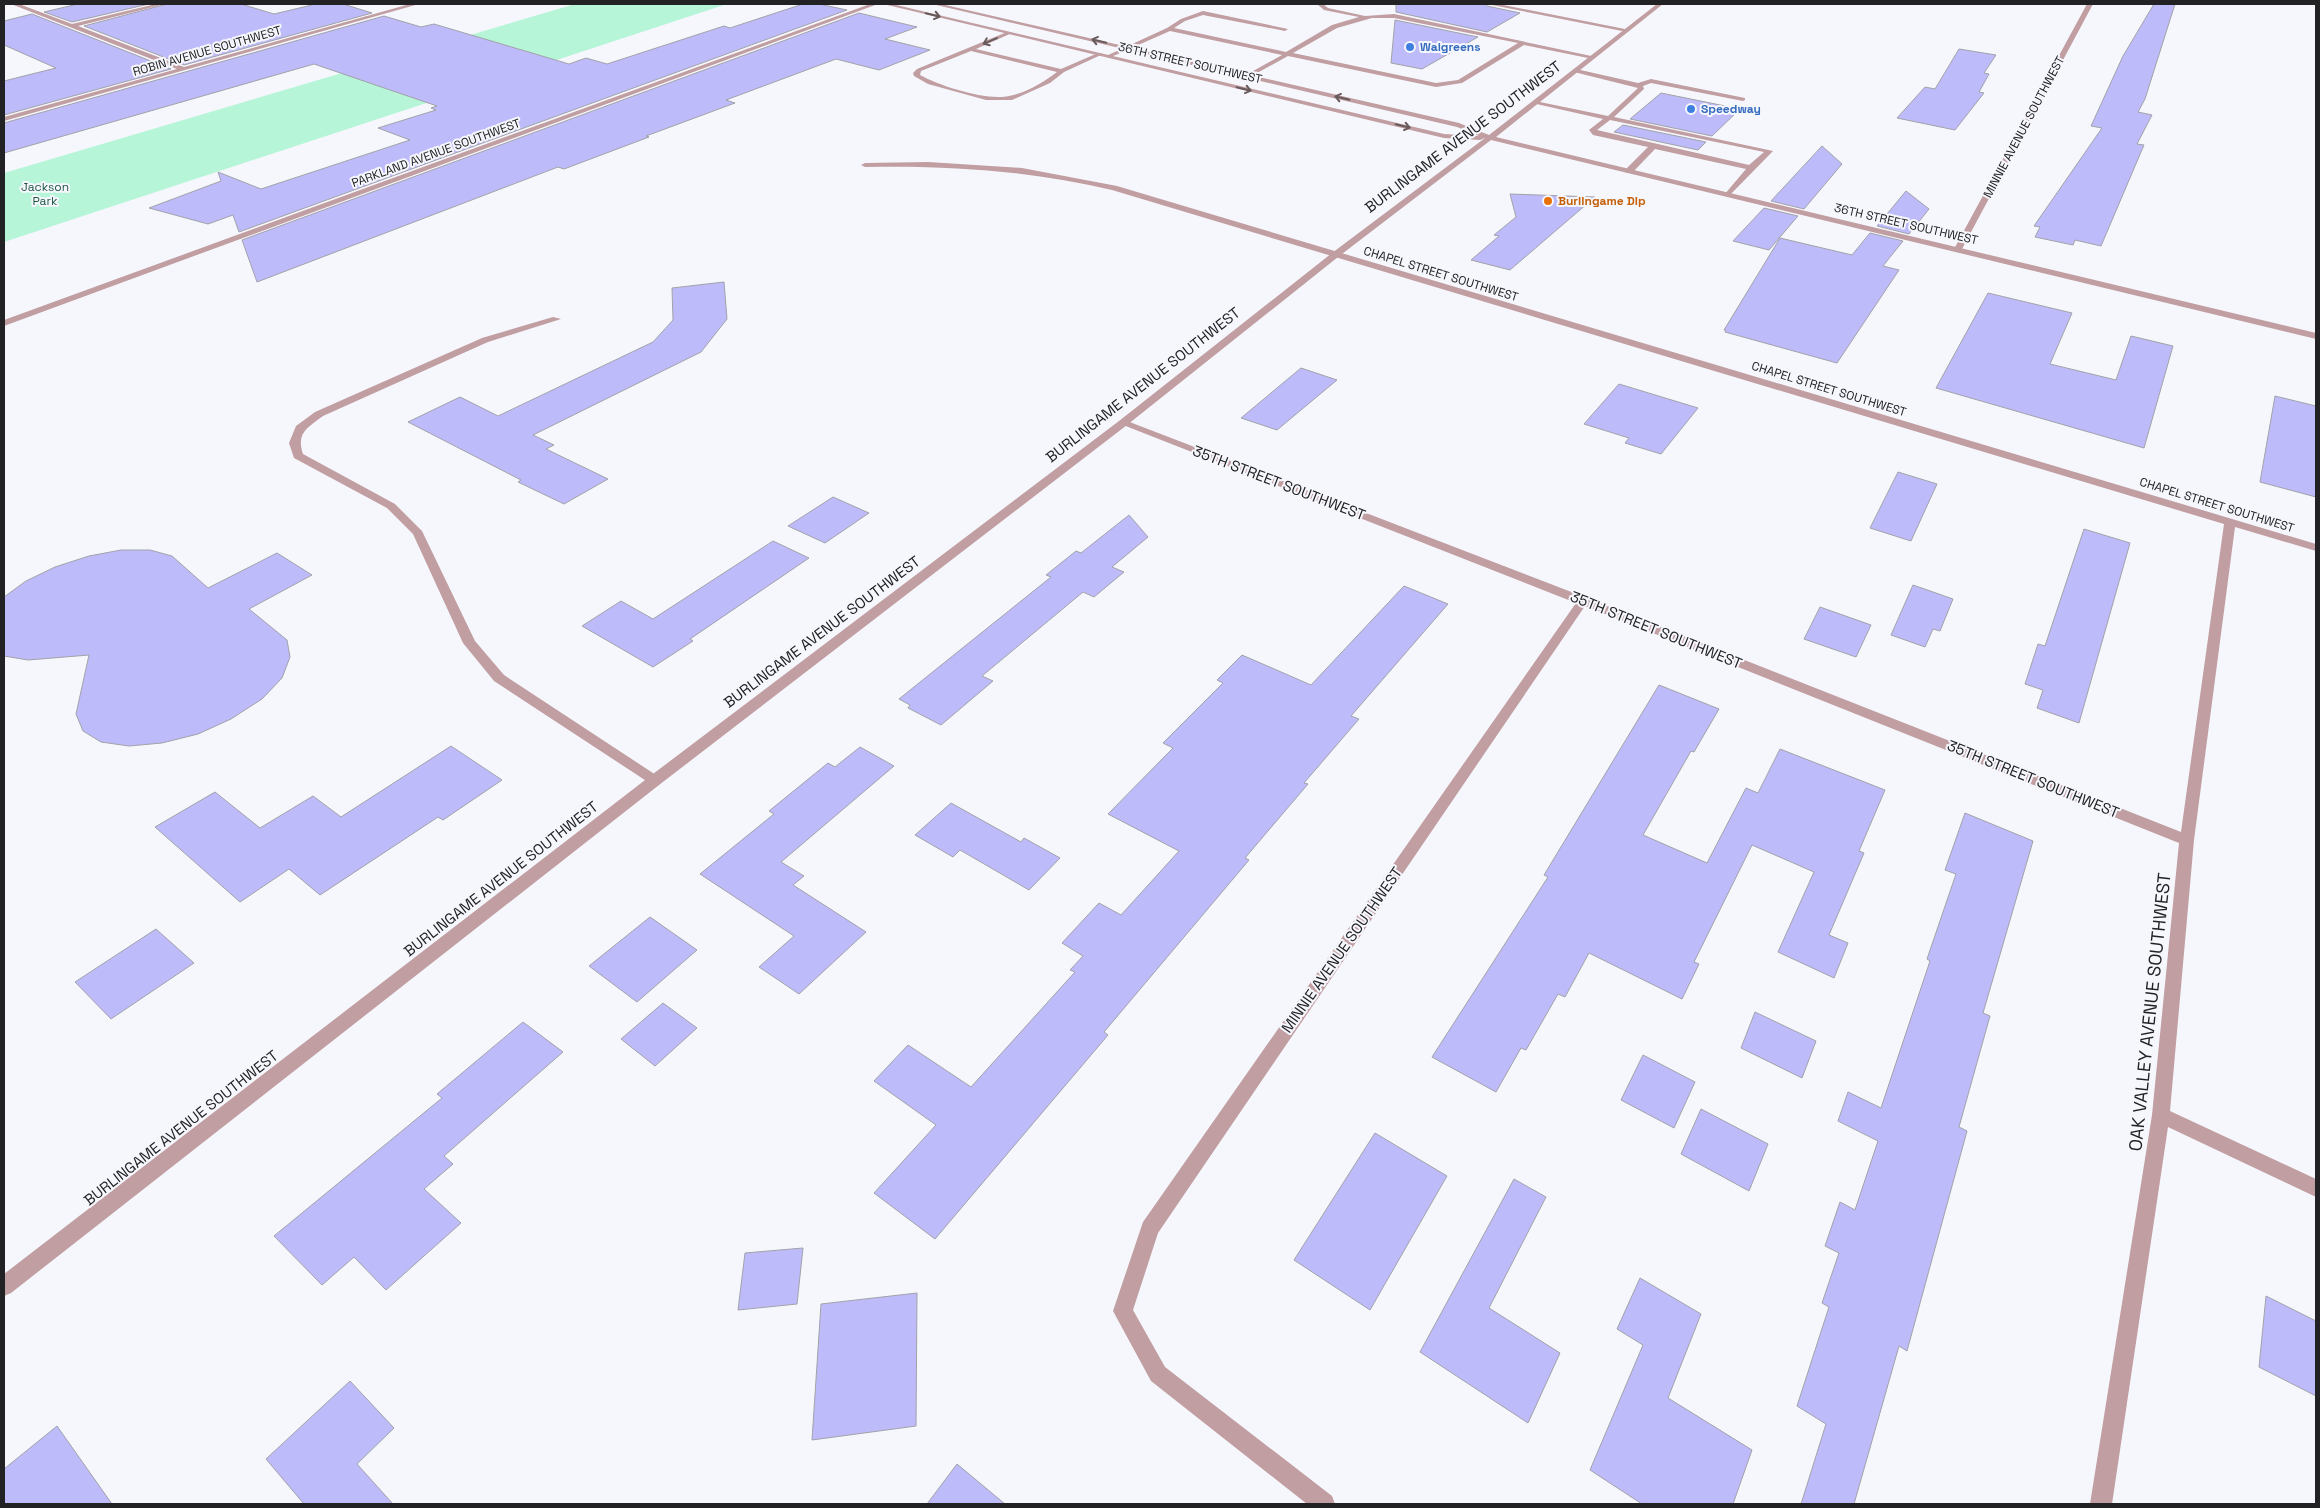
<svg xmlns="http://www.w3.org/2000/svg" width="2320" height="1508" viewBox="0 0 2320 1508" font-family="'Space Grotesk',sans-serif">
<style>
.green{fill:#b6f5d7}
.building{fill:#bebbfb;stroke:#a2a2a8}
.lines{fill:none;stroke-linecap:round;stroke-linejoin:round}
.service{fill:#c09ea1;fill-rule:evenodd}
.minor{fill:#c09ea1;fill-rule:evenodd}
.tertiary{fill:#c09ea1;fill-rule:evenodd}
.oneway{stroke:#695a5c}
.shop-dot{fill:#3f7fe0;stroke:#f6f7fd;stroke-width:2}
.food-dot{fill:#e8710a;stroke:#f6f7fd;stroke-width:2}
.labels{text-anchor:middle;stroke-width:4;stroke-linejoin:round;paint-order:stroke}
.far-shop-label{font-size:12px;font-weight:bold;fill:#366cbe;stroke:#f6f7fd;text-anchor:start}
.far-street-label{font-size:12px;fill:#222224;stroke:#f6f7fd}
.far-park-label{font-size:12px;fill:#1e5841;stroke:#f6f7fd}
.far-food-label{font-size:12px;font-weight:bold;fill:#c56008;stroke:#f6f7fd;text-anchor:start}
.street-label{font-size:15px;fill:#222224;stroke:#f6f7fd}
.near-street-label{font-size:18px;fill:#222224;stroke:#f6f7fd}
</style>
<rect width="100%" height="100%" fill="#f6f7fd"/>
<path class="green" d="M575,4H727L4,242V173Z"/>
<path class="building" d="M78,4H149L72,22L44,12Z
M167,4H241L274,14L316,4H343L372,13L184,65L84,26Z
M803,4H819L847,10L239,232L233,215L208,224L149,208L221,181L218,172L261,189L410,140L378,128L436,110L431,108L437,106L314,64L4,153V123L384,16L421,27L434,24L569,64L586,58L607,64L724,26L730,28Z
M1396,4H1485L1487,6L1520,13L1487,32L1396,12Z
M2154,4H2175L2145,99L2138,112L2152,115L2137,144L2144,145L2101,246L2075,240L2073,245L2035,237L2040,227L2034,226L2102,128L2091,126L2123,56Z
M859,13L917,27L885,39L930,50L879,70L836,59L726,100L735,103L646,136L649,137L564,169L558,167L257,282L242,240Z
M32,14L171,69L4,115V81L56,68L4,45V21Z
M1395,20L1478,37L1422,69L1391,63Z
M1959,49L1996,55L1984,73L1989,74L1979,92L1984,93L1955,130L1897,118L1925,87L1935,89Z
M1661,93L1740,109L1712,136L1630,119Z
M1623,125L1706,142L1698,150L1614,132Z
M1822,146L1842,164L1804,209L1771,201Z
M1906,191L1929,209L1909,234L1877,226Z
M1510,194L1595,197L1510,270L1471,260L1499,236L1494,235L1516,217Z
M1764,208L1798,216L1769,250L1733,241Z
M1870,233L1903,241L1883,266L1899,270L1837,363L1725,332L1726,330H1724L1780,238L1852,255Z
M724,282L727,319L701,352L533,435L554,445L546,449L608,479L564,504L518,482L521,480L408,422L460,397L498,416L653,342L673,320L672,288Z
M1988,293L2072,313L2050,364L2116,380L2131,336L2173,346L2144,448L1936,388Z
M1301,368L1337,380L1277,430L1241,418Z
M1619,384L1698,408L1661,454L1625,443L1629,438L1584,424Z
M2275,396L2316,406V497L2260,482Z
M1898,472L1937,484L1911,541L1870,528Z
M833,497L869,513L825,543L788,526Z
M1129,515L1148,537L1112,567L1124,572L1094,597L1083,592L982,676L993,681L941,725L908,708L910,705L899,699L1051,577L1046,575L1076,551L1081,553Z
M2084,529L2130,543L2079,723L2037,708L2043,690L2025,684L2038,644L2045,646Z
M773,541L809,558L690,639L693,641L653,667L582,626L621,601L653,619Z
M121,550H150L172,556L208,588L277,553L312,575L249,609L287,640L290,657L282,678L262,699L231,719L198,734L162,743L129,746L101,742L83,731L76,714L89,655L28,660L4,656V597L26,581L55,567L89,556Z
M1913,585L1953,599L1940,631L1933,629L1925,647L1891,635Z
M1404,586L1448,604L1351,716L1359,719L1304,783L1308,784L1245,858L1249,860L1104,1032L1108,1035L935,1239L874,1193L936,1125L874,1081L908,1045L971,1087L1075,972L1070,970L1083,956L1062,943L1099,903L1121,915L1179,851L1108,814L1173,748L1163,743L1223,683L1217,680L1242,655L1311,685Z
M1820,607L1871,625L1856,657L1804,639Z
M1659,685L1719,709L1694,752L1691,751L1643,835L1707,863L1746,788L1758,793L1780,749L1885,790L1859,851L1864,853L1829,935L1848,943L1834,978L1778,952L1814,872L1752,845L1694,962L1699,964L1682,999L1589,953L1565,997L1558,994L1526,1050L1521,1048L1496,1092L1432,1057L1548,877L1544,875Z
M451,746L502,780L443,820L438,817L320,895L289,869L240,902L155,827L215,792L260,828L313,796L341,817Z
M860,747L894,766L781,862L804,876L793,885L866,932L799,994L759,967L794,936L700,874L774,814L769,811L828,763L835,767Z
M951,803L1021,842L1024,838L1060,858L1029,890L960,850L953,857L915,835Z
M1965,813L2033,841L1983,1013L1990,1016L1959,1127L1967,1131L1907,1351L1899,1346L1854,1504H1801L1826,1424L1797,1406L1829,1307L1822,1303L1839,1253L1825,1246L1840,1202L1855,1210L1878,1141L1838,1121L1848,1092L1881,1108L1930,961L1927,959L1956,874L1945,870Z
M650,917L697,950L637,1002L589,966Z
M156,929L194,963L111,1019L75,982Z
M663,1003L697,1028L655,1066L621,1039Z
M1755,1012L1816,1041L1802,1078L1741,1048Z
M523,1022L563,1052L444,1156L453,1164L424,1189L461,1223L386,1290L354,1257L322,1285L274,1236L442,1098L437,1094Z
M1643,1055L1695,1082L1674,1128L1621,1100Z
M1701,1109L1768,1144L1749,1191L1681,1154Z
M1375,1133L1447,1176L1370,1310L1294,1260Z
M1514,1179L1546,1197L1489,1308L1560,1353L1528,1423L1420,1352Z
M803,1248L797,1304L738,1310L745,1253Z
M1640,1278L1701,1314L1668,1398L1752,1450L1733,1504H1642L1590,1470L1643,1345L1617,1329Z
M917,1293L916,1426L812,1440L821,1304Z
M2266,1296L2316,1321V1396L2259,1367Z
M350,1381L394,1428L357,1464L393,1504H304L266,1459Z
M57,1426L112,1504H4V1469Z
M957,1464L1005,1504H927Z"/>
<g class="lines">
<path class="service" d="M1317,4H1323L1328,8L1365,16L1394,14L1596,57L1593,59L1524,45L1462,83L1436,87L1288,56L1248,78L1246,75L1282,55L1170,31L1111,57L1106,56L1167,28L1181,19L1203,11L1288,29L1285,31L1203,15L1185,21L1174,28L1286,52L1332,25L1359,17L1324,10ZM1372,18H1394L1518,43L1458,80L1436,83L1293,53L1337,28Z
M1487,4H1498L1630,30L1627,32Z
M1007,32L1012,33L976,49L1061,69L1098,53L1103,54L1064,72L1050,83L1012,100H986L928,84L914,76L913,73L917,69ZM971,51L1057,72C1044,82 1026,93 1009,96C986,101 940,86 920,75L921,71Z
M1576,69L1638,83L1651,79L1745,98V100L1743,101L1651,83L1643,86L1644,89L1614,117L1773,151L1728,197L1724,195L1746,169L1655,149L1632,173H1626V169L1648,147L1593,135L1589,130L1603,119L1532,103L1535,101L1608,116L1638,88L1574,72ZM1610,120L1764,152L1749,165L1597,130Z"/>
<path class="minor" d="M11,4H19L72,24L156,4H165L78,26L184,67L410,4H419L4,121V117L177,69Z
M870,4H878L4,326V320Z
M2087,4H2093L1962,249L1955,251L1954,249Z
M928,162L1022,168L1117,186L2316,544V551L2235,527L2194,840L2170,1111L2316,1179V1197L2168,1127L2112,1504H2090L2152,1115L2179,843L1585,606L1158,1233L1133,1310L1165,1367L1332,1496L1335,1504H1307L1151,1381L1113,1311L1143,1222L1576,603L1118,423L1119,421H1127L1587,598L2181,832L2224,524L1112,190C1030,171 949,165 865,167L861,165L865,163Z
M553,317L561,319L488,342L323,416C307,428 296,433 303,454L395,504L422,531L475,641L504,675L659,777L661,781L659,785L654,786L494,681L463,643L413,534L387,508L294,458L289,443L296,426L315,412L482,338Z"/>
<path class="tertiary" d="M883,4H892L1444,134L1479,136L1457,127L932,4H941L1459,123L1489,135L1657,4H1663L1496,137L2316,333V339L1491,140L1338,257L1127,425L659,785L11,1293L4,1296V1274L649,777L1119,421L1332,253L1485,138L1480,140L1444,138Z"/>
</g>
<defs><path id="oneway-shaft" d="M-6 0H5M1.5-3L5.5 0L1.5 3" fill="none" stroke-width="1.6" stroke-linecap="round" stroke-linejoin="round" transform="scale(1.25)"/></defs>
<g class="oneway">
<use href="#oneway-shaft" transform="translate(933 15) rotate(13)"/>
<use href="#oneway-shaft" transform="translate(990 41) rotate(157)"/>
<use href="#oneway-shaft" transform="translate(1099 41) rotate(-167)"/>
<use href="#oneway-shaft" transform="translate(1244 89) rotate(13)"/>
<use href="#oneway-shaft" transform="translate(1342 98) rotate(-167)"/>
<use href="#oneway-shaft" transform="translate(1403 126) rotate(13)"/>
</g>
<g class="shop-dot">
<circle cx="1410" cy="47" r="5"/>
<circle cx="1691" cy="109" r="5"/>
</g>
<circle class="food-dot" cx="1548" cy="201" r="5"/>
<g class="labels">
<g class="far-shop-label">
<text x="1420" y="51">Walgreens</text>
<text x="1701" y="113">Speedway</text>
</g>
<g class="far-street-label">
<text transform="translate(207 51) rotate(-16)" y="4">ROBIN AVENUE SOUTHWEST</text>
<text transform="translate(1190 63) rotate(13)" y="4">36TH STREET SOUTHWEST</text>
<text transform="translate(2024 127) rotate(-62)" y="4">MINNIE AVENUE SOUTHWEST</text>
<text transform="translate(436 153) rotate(-20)" y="4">PARKLAND AVENUE SOUTHWEST</text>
<text transform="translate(1906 224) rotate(13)" y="4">36TH STREET SOUTHWEST</text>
<text transform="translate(1441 274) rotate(17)" y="4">CHAPEL STREET SOUTHWEST</text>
<text transform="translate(1829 389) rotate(17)" y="4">CHAPEL STREET SOUTHWEST</text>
<text transform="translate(2217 505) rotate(17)" y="4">CHAPEL STREET SOUTHWEST</text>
</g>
<g class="far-park-label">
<text x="45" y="191">Jackson<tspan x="45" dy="14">Park</tspan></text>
</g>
<g class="far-food-label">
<text x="1558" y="205">Burlingame Dip</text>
</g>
<g class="street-label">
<text transform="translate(1463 137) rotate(-37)" y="5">BURLINGAME AVENUE SOUTHWEST</text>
<text transform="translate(1143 385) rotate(-38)" y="5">BURLINGAME AVENUE SOUTHWEST</text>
<text transform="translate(1279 483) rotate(21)" y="5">35TH STREET SOUTHWEST</text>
<text transform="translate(1656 630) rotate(22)" y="5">35TH STREET SOUTHWEST</text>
<text transform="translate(822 632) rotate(-37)" y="5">BURLINGAME AVENUE SOUTHWEST</text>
<text transform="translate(2033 779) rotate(22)" y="5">35TH STREET SOUTHWEST</text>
<text transform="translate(501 879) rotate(-38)" y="5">BURLINGAME AVENUE SOUTHWEST</text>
<text transform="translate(1342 950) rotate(-55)" y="5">MINNIE AVENUE SOUTHWEST</text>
<text transform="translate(181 1128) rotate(-38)" y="5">BURLINGAME AVENUE SOUTHWEST</text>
</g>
<g class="near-street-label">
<text transform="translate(2150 1012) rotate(-84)" y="6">OAK VALLEY AVENUE SOUTHWEST</text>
</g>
</g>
<rect width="2320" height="1508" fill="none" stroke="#222224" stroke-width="10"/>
</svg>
